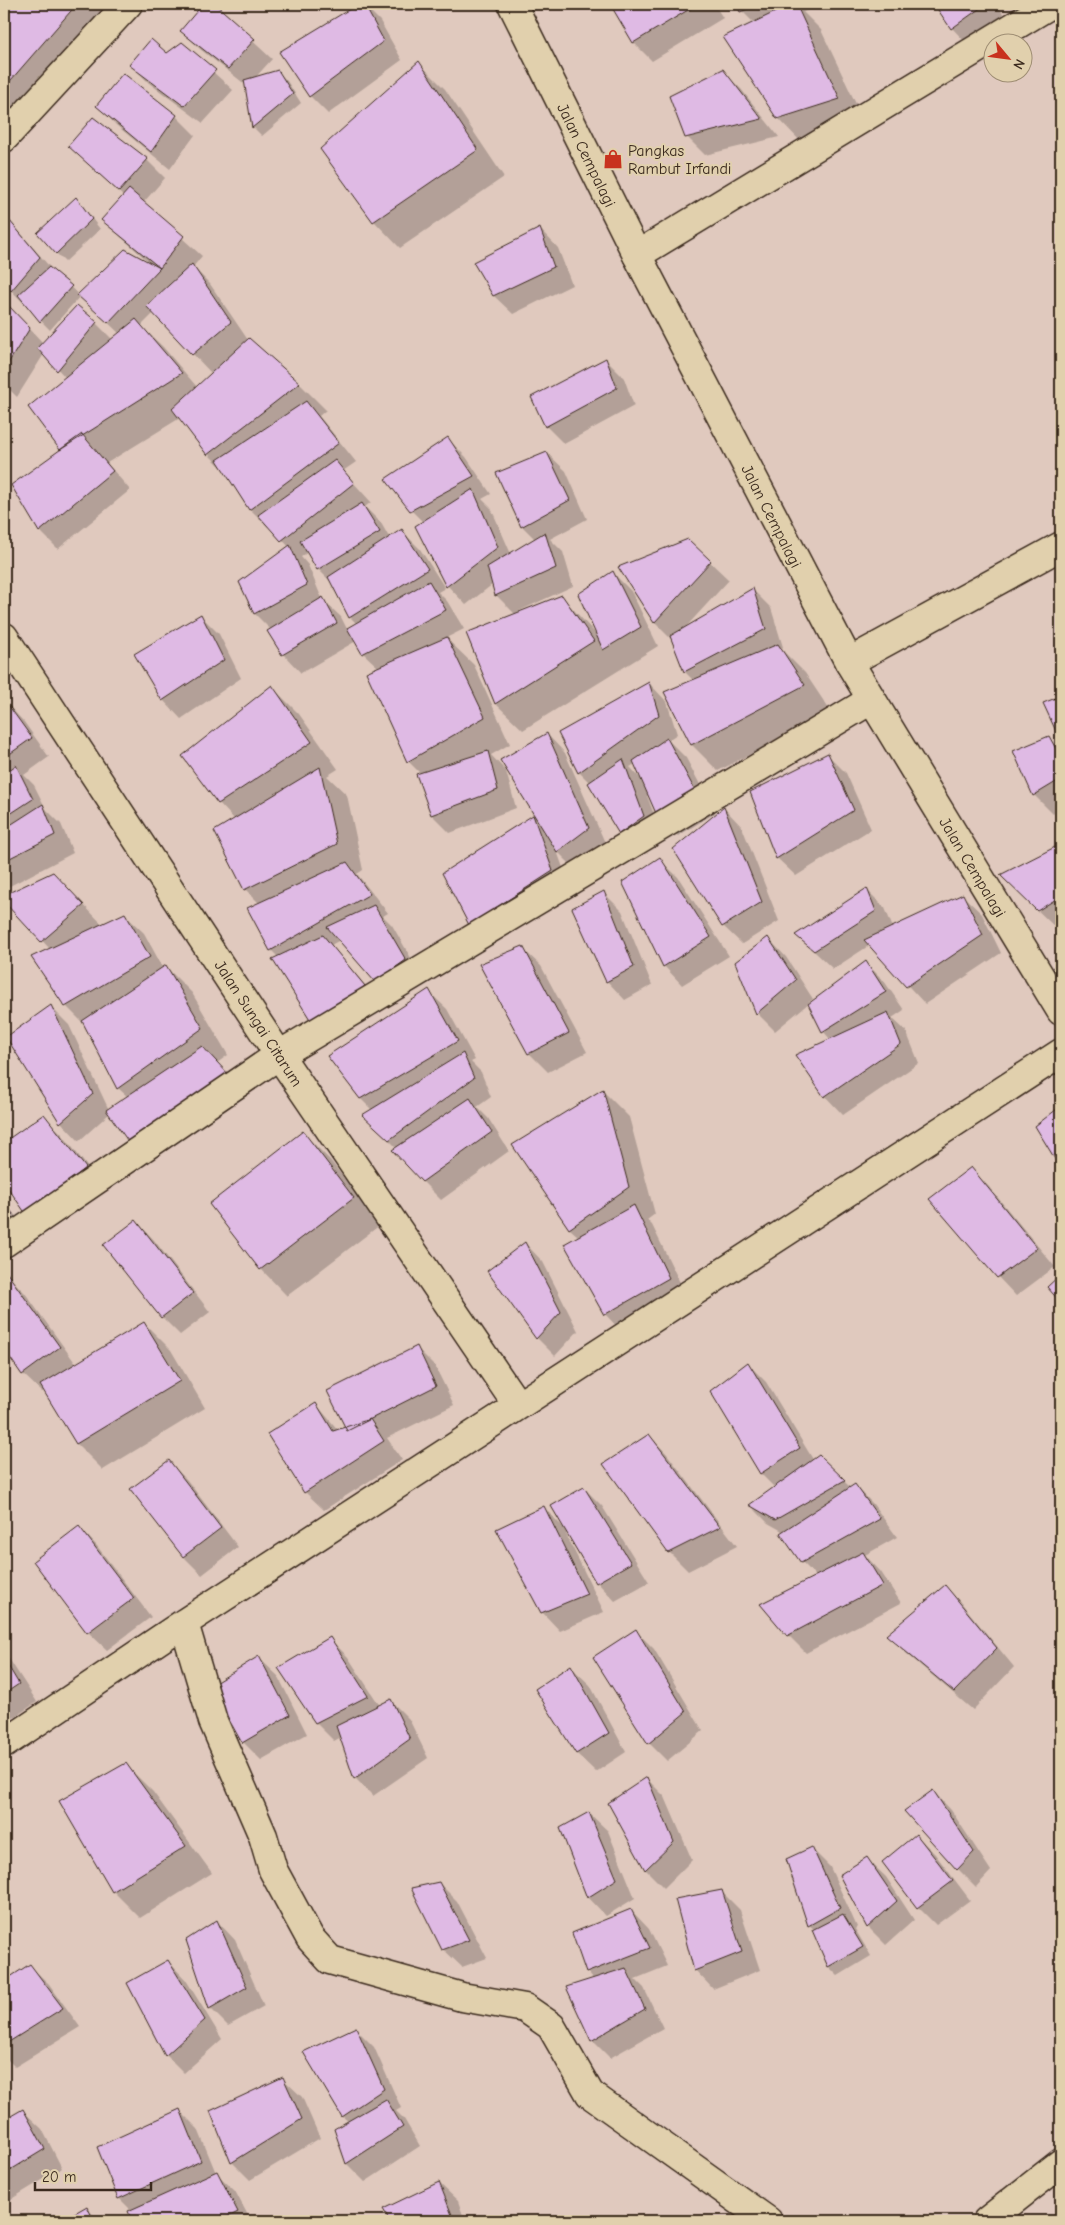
<svg xmlns="http://www.w3.org/2000/svg" width="1065" height="2225" viewBox="0 0 1065 2225" font-family="'Comic Neue',sans-serif">
<style>
.shadow{fill:#0003;fill-rule:evenodd}
.building{fill:#dfbae4;stroke:#3b2a1e}
.lines{fill:none;stroke-linecap:round;stroke-linejoin:round}
.street-casing{stroke:#3b2a1e;stroke-width:31}
.secondary-casing{stroke:#3b2a1e;stroke-width:31}
.street{stroke:#e1d0ad;stroke-width:28}
.secondary{stroke:#e1d0ad;stroke-width:28}
.labels{text-anchor:middle;stroke-width:4;stroke-linejoin:round;paint-order:stroke}
.poi-label{font-size:16px;fill:#3b2a1e;stroke:#e1d0ad;text-anchor:start}
.street-label{font-size:16px;fill:#3b2a1e;stroke:#e1d0ad}
</style>
<rect width="100%" height="100%" fill="#e0c9be"/>
<filter id="ink" filterUnits="userSpaceOnUse"><feTurbulence type="fractalNoise" baseFrequency=".02" numOctaves="2"/><feDisplacementMap in="SourceGraphic" scale="10" xChannelSelector="R" yChannelSelector="G"/><feConvolveMatrix kernelMatrix="1 2 1 2 8 2 1 2 1" color-interpolation-filters="sRGB"/></filter>
<g filter="url(#ink)">
<path class="shadow" d="M4,4H127L4,145Z
M205,4H213L272,59L254,79L278,72L287,81L301,103L262,136L253,127L246,85L200,49L182,31Z
M361,4H363L380,21L402,60L328,114L310,96L281,52Z
M612,4H714L723,18L652,61L634,43Z
M738,4H824L803,12L821,30L866,125L804,145L778,118L754,23L742,11Z
M935,4H997L1007,20L970,47L952,28Z
M182,44L233,90L203,123L149,83L131,65L167,55Z
M419,63L445,89L504,177L400,248L374,221Z
M722,71L741,89L779,137L705,155L687,137Z
M123,74L176,116L195,135L170,169L116,125L98,106Z
M69,146L147,160L165,178L143,203L202,256L193,267L210,284L248,340L300,384L326,410L319,416L356,462L343,471L371,502L365,507L381,523L390,539L402,531L420,549L445,588L438,592L447,601L464,629L446,638L474,665L510,744L491,755L506,771L516,808L450,833L432,815L421,774L408,761L379,668L363,653L356,641L301,673L283,654L271,630L255,614L240,582L289,547L270,526L268,527L250,509L226,472L208,454L180,418L107,463L130,490L58,549L40,531L63,451L66,378L44,354L17,397L4,384V301L43,343L96,323L113,340L120,334L80,296L50,330L4,283V214L55,273L79,295L149,262L102,220L124,197ZM154,313L212,374L197,387L163,347L141,326ZM308,552L318,569L332,583L350,617L357,624L347,629L341,617L322,599L308,565L301,557Z
M76,198L100,229L65,262L56,253Z
M540,229L558,248L572,285L513,314L494,296L475,262Z
M606,360L624,378L634,406L564,444L546,426Z
M448,439L466,457L491,494L482,499L491,508L511,554L535,539L522,526L547,453L566,471L587,519L550,539L563,552L573,586L519,611L520,613L562,597L595,633L613,573L631,591L658,646L523,730L496,704L468,633L516,615L496,595L493,584L466,605L448,586L417,526L423,522L411,510Z
M688,541L729,580L684,629L753,590L771,608L783,647L781,649L805,673L831,712L718,771L692,745L665,693L694,681L685,672L672,640L655,623L620,568Z
M201,616L219,634L241,678L181,719L163,700Z
M649,683L667,702L677,734L668,740L686,758L715,813L678,836L660,817L649,795L647,796L662,835L638,852L620,834L589,782L579,772L560,733ZM635,764L642,780L630,767Z
M272,687L299,714L338,769L327,776L347,795L363,870L357,874L388,913L383,916L392,925L423,979L394,1000L340,940L331,945L382,1005L332,1041L314,1023L279,958L271,950L259,903L245,889L235,820L219,803Z
M6,703L24,722L49,757L24,775L34,785L46,809L61,824L73,853L4,889V705Z
M547,734L565,753L607,847L576,870L557,851L571,890L470,925L444,873L535,815Z
M1049,738L1061,750V808L1053,814L1034,795L1014,752Z
M828,755L846,773L871,829L796,876L777,858Z
M724,808L742,827L779,921L742,944L723,926Z
M1061,845V926L1057,929L1002,876Z
M659,859L678,877L729,956L682,985L664,966Z
M53,873L103,925L125,915L144,933L163,968L166,967L192,993L228,1055L217,1063L248,1095L149,1161L131,1143L110,1113L79,1141L61,1122L8,1038L51,1007L69,1025L109,1110L128,1097L118,1088L84,1024L66,1006L50,949L4,900V896Z
M867,890L885,908L893,928L963,896L982,914L1001,953L925,1004L870,945L833,969L797,935Z
M604,893L622,911L652,985L625,1000L607,981Z
M768,938L786,957L813,999L809,1002L810,1004L866,963L884,981L904,1010L892,1018L906,1031L919,1063L843,1115L825,1096L831,1040L823,1031L809,1003L775,1031L757,1013Z
M522,948L541,966L587,1052L548,1072L529,1053L481,964Z
M428,991L447,1009L475,1060L471,1062L481,1072L491,1097L477,1107L488,1118L509,1151L441,1200L422,1181L397,1148L382,1133L372,1110L361,1099L329,1056Z
M4,1049L9,1062L4,1064Z
M603,1091L629,1117L655,1214L647,1220L652,1225L687,1297L623,1333L605,1314L579,1237L570,1229L514,1146Z
M1061,1107V1166L1037,1126Z
M43,1116L62,1134L103,1187L46,1232L27,1213L4,1180V1144Z
M303,1133L330,1160L380,1225L287,1296L261,1269Z
M971,1169L989,1187L1055,1267L1016,1296L998,1277Z
M4,1202L30,1233L4,1251Z
M136,1221L154,1240L210,1312L180,1335L162,1317Z
M525,1243L543,1262L578,1331L555,1356L537,1338Z
M7,1275L25,1293L76,1364L144,1323L171,1350L205,1408L103,1470L77,1444L45,1390L42,1392L23,1374L4,1347V1277Z
M417,1348L435,1366L454,1405L387,1438L402,1460L324,1510L305,1492L316,1404L339,1431L347,1428Z
M748,1364L766,1382L814,1461L819,1457L851,1488L855,1485L873,1504L897,1537L865,1555L881,1572L901,1603L806,1653L788,1635L817,1577L802,1562L784,1532L768,1523L750,1505L775,1488L761,1474L711,1391Z
M649,1435L667,1454L737,1546L688,1571L669,1552Z
M168,1461L187,1480L238,1547L202,1575L184,1557Z
M584,1488L602,1506L649,1582L615,1601L597,1582L568,1533L566,1534L604,1612L560,1631L542,1612L544,1508L564,1528Z
M79,1527L97,1546L151,1617L107,1650L88,1632Z
M945,1587L963,1605L1014,1667L973,1710L906,1653L888,1635Z
M636,1631L654,1649L703,1731L667,1761L649,1743Z
M330,1639L348,1657L380,1706L391,1701L409,1719L428,1758L373,1796L355,1778L341,1737L334,1741L316,1723Z
M4,1651L37,1702L4,1724Z
M259,1658L278,1676L307,1734L261,1760L243,1742Z
M571,1667L590,1685L626,1752L596,1772L577,1754L537,1689Z
M126,1765L153,1792L212,1873L140,1918L113,1891L61,1801Z
M647,1779L665,1797L692,1860L664,1888L646,1870L609,1803Z
M933,1791L951,1810L991,1871L976,1887L958,1869Z
M589,1813L608,1831L635,1898L606,1916L588,1897L561,1829Z
M916,1835L935,1854L970,1900L936,1925L918,1907Z
M812,1849L830,1867L857,1927L855,1929L871,1956L838,1976L829,1967L813,1931L815,1930L809,1925Z
M867,1859L886,1877L914,1920L886,1945L868,1927Z
M439,1883L457,1901L487,1958L462,1967L443,1949Z
M721,1891L740,1910L760,1970L713,1989L695,1970Z
M631,1910L649,1929L667,1966L635,1979L644,1988L663,2028L610,2058L592,2040L594,1980L587,1972Z
M217,1921L235,1940L264,2006L228,2026L210,2008Z
M168,1961L186,1980L222,2039L184,2073L166,2055Z
M30,1966L49,1984L80,2027L15,2067L4,2056V1982Z
M356,2029L374,2047L401,2108L396,2111L404,2119L420,2146L365,2182L347,2164L349,2122L343,2117L305,2053Z
M283,2079L302,2097L320,2138L250,2180L232,2162Z
M23,2111L42,2129L62,2168L8,2201L4,2197V2122Z
M180,2111L198,2129L216,2173L235,2191L251,2221H133L129,2212L132,2211L119,2198Z
M439,2183L458,2201L465,2221H391L385,2209Z
M86,2208L100,2221H64Z"/>
<path class="building" d="M4,4H77L4,88Z
M203,4H215L255,39L228,69L180,31Z
M358,4H364L384,41L309,97L279,52Z
M610,4H698L633,43Z
M736,4H760L740,12Z
M792,4H796L840,99L777,119L723,37Z
M934,4H986L951,29Z
M151,39L167,53L182,42L216,70L184,106L129,65Z
M419,61L478,150L373,222L320,149Z
M723,69L762,119L685,138L669,96Z
M278,70L293,94L252,128L244,80Z
M123,73L177,115L151,152L96,106Z
M93,117L148,159L119,192L68,146Z
M1061,162V173L1057,165Z
M129,189L184,236L160,268L101,220Z
M76,197L92,219L56,254L37,233Z
M4,214L40,257L11,291L4,284Z
M540,228L554,267L493,296L473,262Z
M125,249L160,268L108,323L77,295Z
M192,264L231,322L192,355L146,306Z
M49,267L72,286L40,322L18,295Z
M7,304L30,328L4,370V307Z
M77,305L97,322L57,371L37,348Z
M136,319L182,373L60,450L28,407Z
M249,338L300,383L207,455L172,409Z
M606,358L617,388L545,427L531,397Z
M306,401L339,443L249,510L217,460Z
M82,434L113,471L39,532L11,485Z
M448,437L474,476L410,511L385,479Z
M547,452L570,500L521,527L496,473Z
M335,460L354,483L281,541L258,515Z
M473,489L498,547L446,587L415,526Z
M362,503L380,532L317,570L300,541Z
M402,529L428,569L349,618L328,577Z
M545,532L556,568L495,596L487,567Z
M688,539L711,561L654,623L618,567Z
M290,545L307,585L254,614L239,582Z
M613,571L641,627L603,650L578,594Z
M429,581L446,610L362,654L347,628Z
M753,588L766,629L684,672L670,636Z
M562,595L594,641L495,704L466,633Z
M323,597L337,623L282,655L267,631Z
M201,614L224,660L162,701L134,654Z
M447,637L485,717L407,762L366,672Z
M778,644L805,685L691,745L664,692Z
M649,682L659,715L578,773L558,733Z
M272,685L312,742L218,804L182,756Z
M1061,696V742L1043,703Z
M6,702L32,738L4,758V703Z
M547,733L589,828L557,852L500,760Z
M1049,736L1061,758V779L1033,796L1013,751Z
M667,738L697,794L658,818L633,761Z
M488,751L498,790L431,815L416,774Z
M828,753L854,810L776,859L750,792Z
M623,759L644,816L619,834L588,783Z
M16,765L33,799L4,818V774Z
M320,767L337,844L244,890L214,831Z
M43,804L55,835L4,861V829Z
M724,807L762,902L722,927L673,849Z
M533,815L553,871L469,925L442,873Z
M1061,844V896L1037,911L1000,875Z
M660,857L711,937L663,967L622,882Z
M347,862L370,894L270,951L247,908Z
M53,872L84,905L41,942L4,902V895Z
M867,888L876,911L814,951L795,935Z
M604,891L634,967L606,982L572,908Z
M963,894L983,935L906,987L864,940Z
M374,905L406,960L375,982L327,927Z
M125,913L150,957L65,1007L31,957Z
M323,935L365,986L313,1024L272,959Z
M768,937L796,980L756,1014L735,962Z
M523,946L569,1033L528,1054L479,964Z
M866,961L886,992L822,1032L808,1004Z
M166,965L203,1028L117,1089L82,1021Z
M429,989L458,1041L360,1099L327,1056Z
M51,1005L93,1094L60,1123L6,1037Z
M888,1012L901,1044L824,1097L795,1055Z
M202,1046L231,1077L130,1144L106,1110Z
M463,1053L474,1078L389,1140L362,1115Z
M603,1089L629,1187L569,1229L512,1145Z
M470,1098L492,1132L422,1182L392,1150Z
M1061,1106V1169L1035,1126Z
M44,1114L86,1168L26,1214L4,1182V1142Z
M303,1131L354,1198L260,1270L209,1204Z
M971,1167L1037,1248L997,1278L929,1199Z
M4,1203L13,1214L4,1221Z
M634,1205L669,1278L604,1315L564,1244Z
M136,1220L193,1293L161,1318L103,1245Z
M525,1242L561,1312L536,1339L487,1271Z
M7,1273L60,1347L22,1375L4,1349V1276Z
M1061,1274V1303L1047,1287Z
M144,1322L180,1381L76,1444L40,1385Z
M417,1346L436,1386L347,1431L327,1391Z
M748,1362L800,1448L760,1474L710,1391Z
M316,1403L333,1431L370,1419L384,1441L304,1493L267,1434Z
M649,1434L720,1527L668,1553L603,1464Z
M819,1455L845,1480L775,1520L749,1505Z
M169,1460L221,1528L183,1557L130,1489Z
M855,1484L880,1519L801,1563L780,1533Z
M584,1487L631,1563L596,1583L551,1506Z
M544,1506L587,1594L541,1613L496,1529Z
M79,1526L134,1598L87,1633L33,1561Z
M863,1552L883,1585L787,1636L760,1604Z
M945,1585L997,1648L954,1692L886,1635Z
M636,1629L686,1712L648,1744L593,1657Z
M330,1637L368,1696L315,1723L278,1668Z
M259,1656L290,1715L242,1743L210,1686Z
M4,1659L19,1684L4,1694Z
M571,1665L609,1733L576,1754L535,1689Z
M391,1699L410,1739L354,1779L336,1726Z
M126,1763L186,1846L112,1892L59,1801Z
M647,1777L674,1842L645,1870L608,1803Z
M933,1790L974,1852L957,1870L904,1811Z
M589,1812L617,1879L587,1898L560,1828Z
M916,1834L953,1881L917,1908L882,1862Z
M812,1847L840,1908L808,1926L786,1859Z
M867,1857L897,1901L867,1928L839,1875Z
M439,1882L469,1940L442,1950L411,1888Z
M722,1890L742,1952L694,1971L675,1899Z
M631,1909L650,1948L586,1973L572,1933Z
M843,1914L863,1947L828,1967L812,1930Z
M217,1920L247,1987L209,2009L186,1940Z
M168,1960L205,2020L165,2056L127,1983Z
M30,1964L63,2008L4,2045V1981Z
M626,1968L645,2009L591,2041L566,1987Z
M356,2027L384,2089L342,2117L303,2052Z
M283,2077L302,2119L231,2163L210,2111Z
M386,2099L403,2127L346,2164L334,2129Z
M23,2109L45,2149L4,2174V2120Z
M180,2109L201,2161L118,2199L97,2147Z
M217,2171L238,2212L220,2221H132L128,2211Z
M439,2182L452,2215L438,2221H390L383,2209Z
M87,2206L94,2221H61Z"/>
<g class="lines">
<defs>
<path id="street" d="M4,138L128,4
M637,255L1051,4
M4,637L279,1055L518,1406
M849,662L1061,546
M4,1243L279,1055L871,700
M184,1623L213,1721L263,1836L273,1870L310,1938L330,1960L462,1997L525,2008L551,2026L590,2094L768,2221
M4,1744L184,1623L1061,1053
M987,2221L1061,2163"/>
<path id="secondary" d="M512,4L637,255L849,662L1061,1011"/>
</defs>
<use href="#street" class="street-casing"/>
<use href="#secondary" class="secondary-casing"/>
<use href="#street" class="street"/>
<use href="#secondary" class="secondary"/>
</g>
</g>
<defs>
<symbol id="shop-bare" viewBox="-9 -9 18 18"><path d="M-5-2.5h2.3a2.7 3.5 0 0 1 5.4 0H5L5.5 6h-11ZM-1.5-2.5h3a1.5 2.3 0 0 0-3 0Z" fill="#c8321e" stroke="#e1d0ad" stroke-width="2.5" paint-order="stroke"/></symbol>
</defs>
<g fill-rule="evenodd">
<use href="#shop-bare" x="599" y="145" width="28" height="28"/>
</g>
<g class="labels">
<g class="poi-label">
<text x="628" y="156">Pangkas<tspan x="628" dy="18">Rambut Irfandi</tspan></text>
</g>
<g class="street-label">
<text transform="translate(587 155) rotate(64)" y="6">Jalan Cempalagi</text>
<text transform="translate(772 516) rotate(63)" y="6">Jalan Cempalagi</text>
<text transform="translate(973 867) rotate(59)" y="6">Jalan Cempalagi</text>
<text transform="translate(259 1023) rotate(57)" y="6">Jalan Sungai Citarum</text>
</g>
</g>
<rect width="1065" height="2225" fill="none" stroke="#e1d0ad" stroke-width="20"/>
<rect x="10" y="10" width="1045" height="2205" fill="none" stroke="#3b2a1e" stroke-width="2" filter="url(#ink)"/>
<g transform="translate(1008 58) rotate(119)"><circle r="24" fill="#e1d0ad" stroke="#9f8e74"/>
<path d="M0-4L9 19L0 12L-9 19Z" fill="#c8321e"/>
<text y="-8" font-size="14" font-weight="bold" text-anchor="middle" fill="#3b2a1e">N</text>
</g>
<path d="M35 2182v8h116v-8" fill="none" stroke="#3b2a1e" stroke-width="2.5"/>
<text x="42" y="2182" font-size="15" fill="#3b2a1e" stroke="#e1d0ad" stroke-width="4" paint-order="stroke">20 m</text>
</svg>
